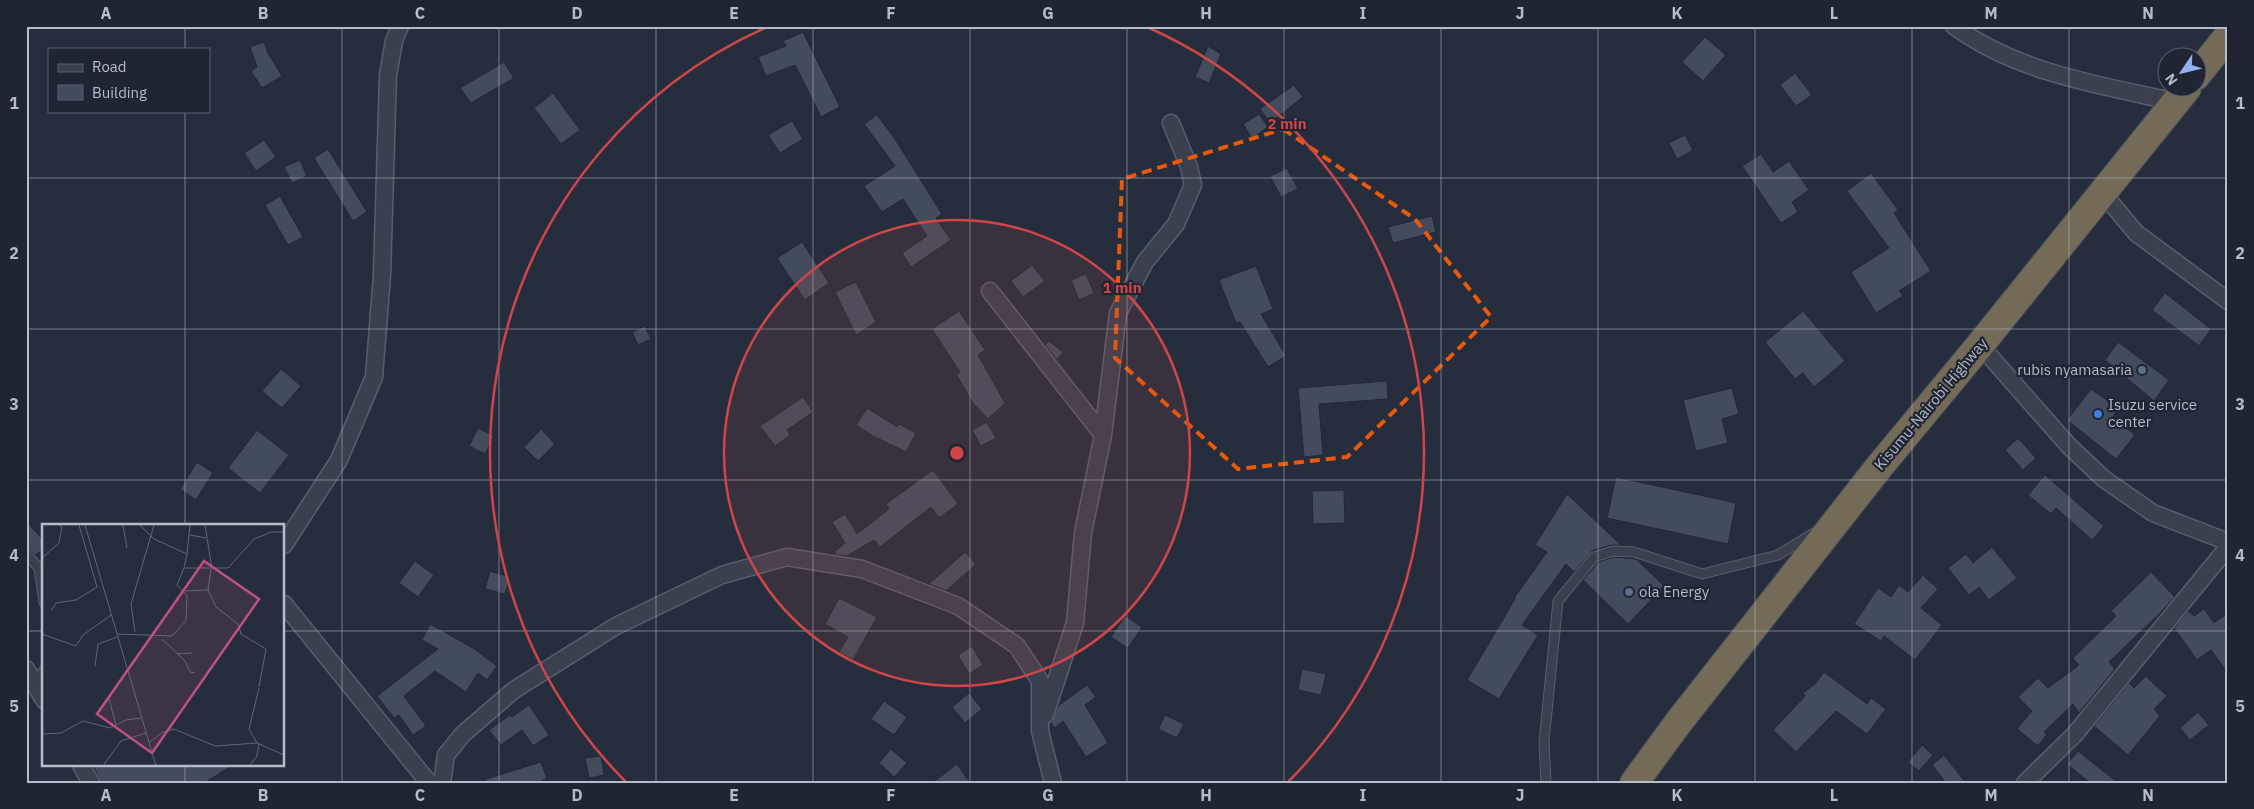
<svg xmlns="http://www.w3.org/2000/svg" width="2254" height="809" viewBox="0 0 2254 809" font-family="'IBM Plex Sans',sans-serif">
<style>
.building{fill:#434c5c;stroke:#212734}
.lines{fill:none;stroke-linecap:round;stroke-linejoin:round}
.lane-casing{stroke:#585e6b;stroke-width:11}
.street-casing{stroke:#585e6b;stroke-width:19}
.highway-casing{stroke:#454b58;stroke-width:30}
.lane{stroke:#3a404d;stroke-width:9}
.street{stroke:#3a404d;stroke-width:16}
.highway{stroke:#736a58;stroke-width:28}
.marked{fill:none;stroke:#e8590c;stroke-width:4;stroke-dasharray:10 6;stroke-linejoin:round}
.grid{fill:none;stroke:#b6bcc8;stroke-width:1;stroke-opacity:0.55}
.ring{fill:none;stroke:#d04648;stroke-width:2.5}
.service-dot{fill:#5c6f8a;stroke:#1f2532;stroke-width:2}
.shop-dot{fill:#3f7fe0;stroke:#1f2532;stroke-width:2}
.labels{text-anchor:middle;stroke-width:4.5;stroke-linejoin:round;paint-order:stroke}
.poi-label{font-size:15px;fill:#b6bcc8;stroke:#1f2532;text-anchor:start}
.street-label{font-size:15px;fill:#b6bcc8;stroke:#1f2532}
.inset-road{fill:none;stroke:#606775;stroke-width:1}
.view{fill:#be5181;fill-opacity:0.15;stroke:#be5181;stroke-width:2.5}
.inset-edge{fill:none;stroke:#b6bcc8;stroke-width:2.5}
.centre{fill:#d04648;stroke:#1f2532;stroke-width:2.5}
.ring-label{font-size:15px;text-anchor:middle;font-weight:bold;fill:#d04648;stroke:#1f2532;stroke-width:4.5;stroke-linejoin:round;paint-order:stroke}
.neatline{fill:none;stroke:#b6bcc8;stroke-width:2}
.grid-label{font-size:16px;text-anchor:middle;font-weight:bold;fill:#b6bcc8}
</style>
<rect width="100%" height="100%" fill="#262e3d"/>
<path class="building" d="M803,32L840,107L821,117L795,65L766,76L758,57L786,46L783,41Z
M1705,37L1726,55L1703,81L1682,62Z
M264,42L268,53L282,76L262,88L251,71L257,67L250,47Z
M1208,46L1221,54L1209,83L1195,77Z
M504,62L514,78L471,103L460,88Z
M1795,73L1812,95L1796,106L1780,85Z
M1294,85L1303,97L1270,123L1260,109Z
M553,93L580,130L561,144L534,108Z
M1259,114L1268,127L1252,138L1243,124Z
M877,115L893,136L942,214L936,218L951,240L911,267L902,253L927,236L903,199L882,212L864,186L895,166L864,124Z
M792,121L803,139L780,153L768,135Z
M1685,135L1693,150L1677,159L1669,143Z
M264,140L276,157L256,171L244,153Z
M328,149L367,212L353,221L314,158Z
M1761,154L1773,172L1789,161L1809,190L1792,202L1798,212L1781,223L1742,166Z
M300,160L307,176L292,183L284,167Z
M1287,168L1298,189L1281,197L1270,176Z
M1871,173L1898,210L1894,213L1931,271L1899,291L1903,296L1876,313L1851,272L1889,248L1847,191Z
M280,196L303,237L288,245L265,205Z
M1432,216L1436,232L1393,243L1388,227Z
M802,242L829,283L805,300L777,258Z
M1032,265L1045,281L1023,297L1011,281Z
M1256,266L1273,309L1261,314L1286,356L1268,367L1240,322L1236,323L1219,280Z
M1086,274L1094,293L1079,300L1071,280Z
M856,282L876,322L856,335L835,292Z
M2165,293L2211,329L2199,346L2152,310Z
M959,311L985,350L978,355L1005,403L988,419L973,403L956,374L960,372L932,329Z
M1803,311L1845,361L1814,387L1803,373L1795,379L1765,342Z
M645,326L651,339L638,345L632,332Z
M1049,341L1063,352L1057,360L1045,345Z
M2118,342L2169,380L2154,401L2105,360Z
M281,369L301,386L282,408L262,391Z
M1387,381L1388,399L1319,404L1323,455L1304,457L1298,388Z
M1732,388L1739,414L1722,419L1728,443L1696,451L1683,400Z
M2091,389L2118,408L2113,417L2135,435L2116,459L2067,420Z
M803,397L813,412L787,430L790,435L775,446L760,426Z
M867,408L897,427L899,424L916,433L906,452L873,436L856,425Z
M987,422L996,438L981,446L972,430Z
M478,428L494,436L485,454L469,446Z
M541,429L555,444L538,461L524,447Z
M257,430L289,455L260,493L228,468Z
M2018,438L2036,458L2023,470L2005,450Z
M197,462L213,473L196,500L180,489Z
M933,470L958,504L939,518L931,507L880,547L874,540L847,556L836,555L834,552L845,543L832,522L845,514L857,534L889,509L886,504Z
M2045,475L2104,526L2092,540L2056,508L2051,514L2028,495Z
M1616,477L1736,503L1728,544L1607,518Z
M1344,490L1345,523L1313,524L1312,491Z
M1567,494L1621,545H1611L1592,551L1574,572L1566,564L1522,625L1538,635L1499,699L1467,680L1515,599L1514,598L1547,552L1535,545Z
M26,521L44,541V548L36,555L31,552L26,553Z
M1992,547L2017,578L1989,600L1979,587L1969,595L1948,568L1966,554L1973,563Z
M965,552L976,564L946,591L929,584Z
M1614,557L1636,559L1664,586L1628,624L1583,580L1598,562Z
M415,561L434,575L418,597L399,583Z
M490,571L510,577L505,594L485,589Z
M2151,572L2175,597L2162,611L2109,662L2115,669L2079,713L2073,704L2044,732L2047,734L2038,746L2017,729L2032,711L2018,697L2038,678L2048,688L2079,665L2073,658L2116,616L2111,611Z
M1923,575L1938,589L1921,608L1942,625L1915,660L1884,636L1881,641L1854,624L1878,588L1891,597L1899,585L1908,592Z
M839,598L877,617L853,660L839,652L848,637L825,624Z
M2204,609L2214,623L2228,613V673L2211,650L2197,660L2174,628L2188,611L2194,616Z
M1125,616L1142,627L1128,648L1111,637Z
M430,624L473,648L497,666L487,680L478,673L466,692L435,671L404,696L426,726L413,735L399,715L394,718L377,696L438,649L422,640Z
M972,646L983,665L969,674L958,655Z
M1302,669L1326,674L1321,695L1298,690Z
M1824,672L1867,704L1871,698L1886,709L1867,734L1836,711L1796,752L1773,730L1805,696L1803,693L1816,683Z
M2146,676L2167,696L2154,709L2160,716L2128,755L2094,726L2129,683L2134,688Z
M1087,685L1096,697L1085,705L1108,743L1086,757L1063,721L1055,728L1051,723L1058,706Z
M969,693L982,709L965,723L952,707Z
M884,701L907,717L894,735L871,719Z
M529,705L549,735L533,746L522,730L501,745L489,730L510,715L512,717Z
M2198,712L2209,725L2190,740L2180,728Z
M1165,715L1184,724L1177,738L1158,729Z
M1922,745L1933,755L1919,771L1908,762Z
M891,749L907,763L894,777L879,763Z
M2078,751L2118,783H2090L2067,764Z
M1944,755L1966,783H1946L1932,765Z
M601,756L604,775L589,778L585,758Z
M541,762L547,779L536,783H487L486,779Z
M957,764L970,783H932Z
M93,765H233L204,783H101Z"/>
<g class="lines">
<defs>
<path id="lane" d="M30,558L39,568L44,602
M35,683L44,670
M1546,783L1544,742L1558,601L1594,557L1613,551L1634,552L1702,574L1778,555L1814,533"/>
<path id="street" d="M1954,26C2018,73 2100,85 2176,102
M2102,192L2136,233L2228,301
M990,291L1103,435
M1980,345L2069,446L2104,479L2153,513L2228,542
M284,545L339,460L374,377L382,275L388,75L394,41L400,26
M284,604L429,783
M26,669L44,700
M1045,715L1075,623L1083,533L1103,435L1118,313L1145,262L1176,224L1193,185L1189,167L1171,123
M81,765L91,783
M442,783L446,755L463,734L514,690L616,626L722,575L787,557L862,569L958,606L1017,646L1040,681V731L1053,783
M2025,783L2075,734L2228,547"/>
<path id="highway" d="M2196,76L2228,36
M1634,783L1678,723L1879,467L1980,345L2187,88"/>
</defs>
<use href="#lane" class="lane-casing"/>
<use href="#street" class="street-casing"/>
<use href="#highway" class="highway-casing"/>
<use href="#lane" class="lane"/>
<use href="#street" class="street"/>
<use href="#highway" class="highway"/>
</g>
<path class="marked" d="M1283,129L1415,219L1491,317L1347,457L1238,469L1115,358L1122,179Z"/>
<path class="grid" d="M185,26V49M342,26V783M499,26V783M656,26V783M813,26V783M970,26V783M1127,26V783M1284,26V783M1441,26V783M1598,26V783M1755,26V783M1912,26V783M2069,26V783M185,111V525M26,178H2228M26,329H2228M26,480H2228M26,631H44M284,631H2228M185,765V783"/>
<circle cx="957" cy="453" r="233" fill="#d04648" fill-opacity=".12"/>
<g class="ring">
<circle cx="957" cy="453" r="233"/>
<path d="M627 783A466 466 0 0 1 767 27M1147 27A466 466 0 0 1 1287 783"/>
</g>
<g class="service-dot">
<circle cx="2142" cy="370" r="5"/>
<circle cx="1629" cy="592" r="5"/>
</g>
<circle class="shop-dot" cx="2098" cy="414" r="5"/>
<g class="labels">
<g class="poi-label">
<text x="2132" y="375" text-anchor="end">rubis nyamasaria</text>
<text x="2108" y="410">Isuzu service<tspan x="2108" dy="17">center</tspan></text>
<text x="1639" y="597">ola Energy</text>
</g>
<g class="street-label">
<text transform="translate(1931 404) rotate(-50)" y="5">Kisumu-Nairobi Highway</text>
</g>
</g>
<g transform="translate(42 524)">
<rect width="242" height="242" fill="#262e3d"/>
<path class="inset-road" d="M37,1L55,63M43,1L114,242M81,1L85,24M98,1L112,15L145,30L142,44M163,1L170,45M148,11L164,14M145,30L148,1M0,34L17,19L20,3L17,1M169,45L166,66L174,83L196,100L199,110L224,125L217,163M143,67L166,66M9,87L14,79L34,76L55,63M93,108L89,80L112,1M0,110L34,122L41,111L69,91M75,110L130,112L144,97L145,72L135,61L142,44H186L212,15L229,8H242M120,115L143,137L148,148L153,149M135,130L150,129M53,142L56,120L75,113M67,174L74,202M0,210L19,209L41,197L68,204L84,196L99,194M108,218L121,208L132,205L173,222L215,219L242,231M215,219L207,205L217,164M61,242L79,217L104,209M207,242L215,232L217,219"/>
<path class="view" d="M162,37L217,75L110,229L55,190Z"/>
<rect width="242" height="242" class="inset-edge"/>
</g>
<circle cx="957" cy="453" r="8" class="centre"/>
<g class="ring-label">
<text x="1287" y="129">2 min</text>
<text x="1122" y="293">1 min</text>
</g>
<rect width="2254" height="809" fill="none" stroke="#1f2532" stroke-width="55"/>
<rect x="48" y="48" width="162" height="65" fill="#1f2532" stroke="#5b616e"/>
<rect x="58" y="64" width="25" height="8" fill="#3a404d" stroke="#5b616e"/>
<text x="92" y="72" font-size="15" fill="#b6bcc8">Road</text>
<rect x="58" y="85" width="25" height="15" fill="#434c5c" stroke="#5b616e"/>
<text x="92" y="98" font-size="15" fill="#b6bcc8">Building</text>
<g transform="translate(2182 72) rotate(235)"><circle r="24" fill="#1f2532" stroke="#5b616e"/>
<path d="M0-4L9 19L0 12L-9 19Z" fill="#92aff1"/>
<text y="-8" font-size="14" font-weight="bold" text-anchor="middle" fill="#b6bcc8">N</text>
</g>
<rect x="28" y="28" width="2198" height="754" class="neatline"/>
<g class="grid-label">
<text x="106" y="19">A</text>
<text x="263" y="19">B</text>
<text x="420" y="19">C</text>
<text x="577" y="19">D</text>
<text x="734" y="19">E</text>
<text x="891" y="19">F</text>
<text x="1048" y="19">G</text>
<text x="1206" y="19">H</text>
<text x="1363" y="19">I</text>
<text x="1520" y="19">J</text>
<text x="1677" y="19">K</text>
<text x="1834" y="19">L</text>
<text x="1991" y="19">M</text>
<text x="2148" y="19">N</text>
<text x="14" y="109">1</text>
<text x="2240" y="109">1</text>
<text x="14" y="259">2</text>
<text x="2240" y="259">2</text>
<text x="14" y="410">3</text>
<text x="2240" y="410">3</text>
<text x="14" y="561">4</text>
<text x="2240" y="561">4</text>
<text x="14" y="712">5</text>
<text x="2240" y="712">5</text>
<text x="106" y="801">A</text>
<text x="263" y="801">B</text>
<text x="420" y="801">C</text>
<text x="577" y="801">D</text>
<text x="734" y="801">E</text>
<text x="891" y="801">F</text>
<text x="1048" y="801">G</text>
<text x="1206" y="801">H</text>
<text x="1363" y="801">I</text>
<text x="1520" y="801">J</text>
<text x="1677" y="801">K</text>
<text x="1834" y="801">L</text>
<text x="1991" y="801">M</text>
<text x="2148" y="801">N</text>
</g>
</svg>
